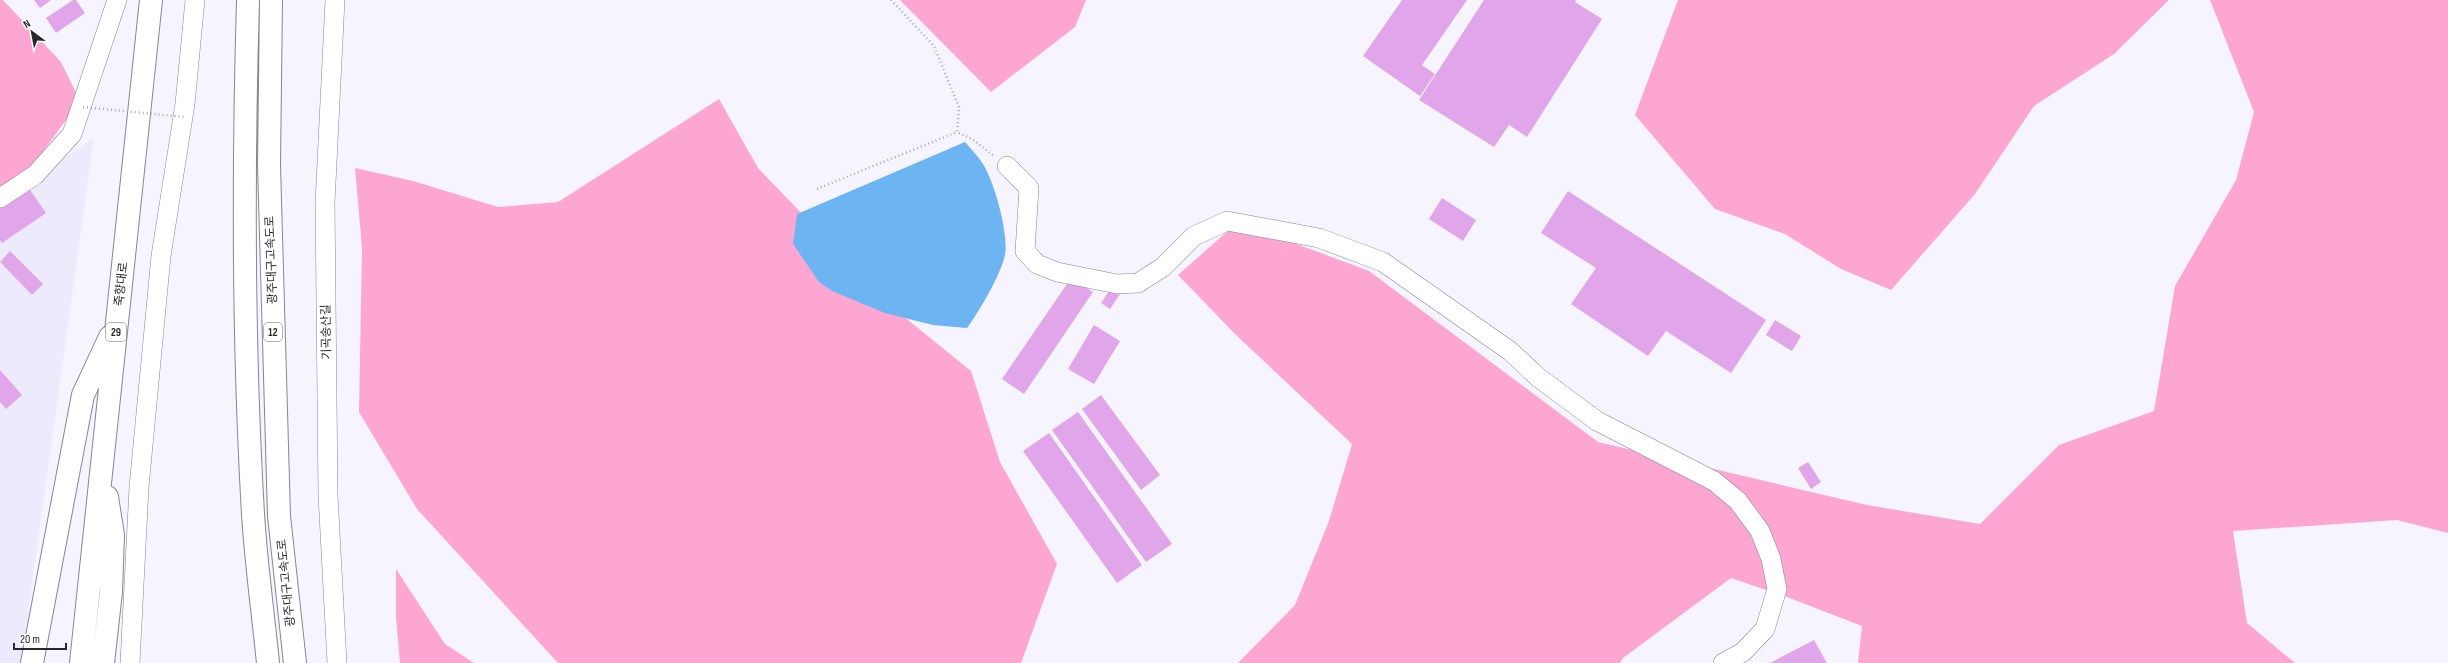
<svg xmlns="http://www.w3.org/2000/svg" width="2448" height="663" viewBox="0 0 2448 663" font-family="'Sofia Sans Condensed','Noto Sans KR',sans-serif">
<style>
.built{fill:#eeeafd}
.forest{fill:#fda6d2}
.water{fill:#6cb5f2}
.building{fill:#e1a5e9}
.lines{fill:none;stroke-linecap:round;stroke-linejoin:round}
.street-casing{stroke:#888493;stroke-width:20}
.primary-casing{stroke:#888493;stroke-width:24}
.highway-casing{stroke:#888493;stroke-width:24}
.path{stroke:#abaab2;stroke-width:2.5;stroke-dasharray:1 3;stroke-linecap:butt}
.street{stroke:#fff;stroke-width:19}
.primary{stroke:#fff;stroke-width:22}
.highway{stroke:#fff;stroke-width:22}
.path-bridge{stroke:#abaab2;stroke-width:2.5;stroke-dasharray:1 3;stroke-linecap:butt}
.labels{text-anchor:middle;stroke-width:4;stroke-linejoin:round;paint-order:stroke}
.shield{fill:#fff;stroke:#68686c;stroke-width:1}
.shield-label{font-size:11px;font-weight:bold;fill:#28272d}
.street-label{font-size:12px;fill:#28272d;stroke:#fff}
</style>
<rect width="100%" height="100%" fill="#f6f4fe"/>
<path class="built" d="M94,138L21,663H0V202Z"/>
<path class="forest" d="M0,0H3L61,62L80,101L33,165L0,187Z
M900,0H1086L1075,27L991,92Z
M1678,0H2169L2114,54L2034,106L1975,194L1891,290L1841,269L1785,234L1715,209L1635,115Z
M2210,0H2448V533L2397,520L2233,531L2247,623L2295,663H1858L1862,626L1787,597L1731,578L1623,658L1620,663H1238L1295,605L1329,521L1352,444L1237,336L1178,275L1238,222L1369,271L1598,442L1867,505L1980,524L2059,445L2154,411L2175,286L2236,180L2254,112Z
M719,99L758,168L892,307L971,371L1000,462L1057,564L1021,663H558L417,509L359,412L362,248L355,168L413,181L498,207L558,202Z
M396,569L445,644L474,663H400L396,617Z"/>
<path class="water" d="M965,142C971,149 978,156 983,164C994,181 1009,234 1005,255C1001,274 979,312 967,328L933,325L885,313L832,291L819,282L793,244L797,214Z"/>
<path class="building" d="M34,0H51L40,8Z
M73,0H76L85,13L56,33L46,18Z
M1402,0H1467L1422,65L1435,74L1420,96L1363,56Z
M1484,0H1576L1575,2L1602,19L1527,137L1509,125L1494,147L1419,100Z
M28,187L46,213L2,243L0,240V207Z
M1568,191L1766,320L1731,373L1666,331L1648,356L1571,304L1596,268L1541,233Z
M1442,198L1476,220L1463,241L1429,219Z
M10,251L43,284L32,295L0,262Z
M1071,278L1093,292L1024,394L1002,379Z
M1111,288L1120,294L1110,309L1101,303Z
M1775,320L1801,336L1792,351L1766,335Z
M1094,325L1120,341L1094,384L1068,369Z
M0,370L22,395L6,409L0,402Z
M1101,395L1160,475L1141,490L1082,409Z
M1078,412L1172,544L1146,562L1052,430Z
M1049,433L1142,565L1117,583L1023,451Z
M1808,462L1821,482L1811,489L1798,468Z
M1814,640L1827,663H1770Z"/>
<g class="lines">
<defs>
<path id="street" d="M335,0L325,203L328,495L337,663
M1007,166L1029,188L1025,251L1037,264L1057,272L1117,284L1138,283L1163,267L1194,236L1227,221L1319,238L1383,262L1510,351L1539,378L1597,421L1714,481L1738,501L1760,531L1771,559L1777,589L1765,629L1743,652L1723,663
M0,198L35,175L72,134L117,0
M130,663L139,487L161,256L185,104L195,0"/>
<path id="primary" d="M32,663L83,395L110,337
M81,663L151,0
M103,663L111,592L113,535L107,497"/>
<path id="highway" d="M248,0C243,171 243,343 253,514C256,563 263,613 268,663
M271,0L269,165L279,516L295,663"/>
</defs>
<use href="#street" class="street-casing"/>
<use href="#primary" class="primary-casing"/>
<use href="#highway" class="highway-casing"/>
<path class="path" d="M891,0L934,46L959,107L957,132L972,139L994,156
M817,189L957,132"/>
<use href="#street" class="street"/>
<use href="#primary" class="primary"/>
<use href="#highway" class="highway"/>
<path class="path-bridge" d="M83,107L184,117"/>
</g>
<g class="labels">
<g class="shield">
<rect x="106" y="323" width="20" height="18" rx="3"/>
<rect x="264" y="323" width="18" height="18" rx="3"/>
</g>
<g class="shield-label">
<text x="116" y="336">29</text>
<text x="273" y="336">12</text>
</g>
<g class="street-label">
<text transform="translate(271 260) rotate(-92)" y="4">광주대구고속도로</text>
<text transform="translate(121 284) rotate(-84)" y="4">죽향대로</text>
<text transform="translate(326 332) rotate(-91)" y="4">기곡송산길</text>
<text transform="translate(286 583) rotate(-96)" y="4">광주대구고속도로</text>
</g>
</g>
<g transform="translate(32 32) rotate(328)" stroke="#ffffff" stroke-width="3" paint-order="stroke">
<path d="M0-3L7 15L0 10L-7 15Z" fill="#28272d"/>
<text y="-6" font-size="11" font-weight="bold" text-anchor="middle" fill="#28272d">N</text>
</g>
<path d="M14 643v6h52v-6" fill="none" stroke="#28272d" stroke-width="2"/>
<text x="20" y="643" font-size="12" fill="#28272d" stroke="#ffffff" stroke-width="3" paint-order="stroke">20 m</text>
</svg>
